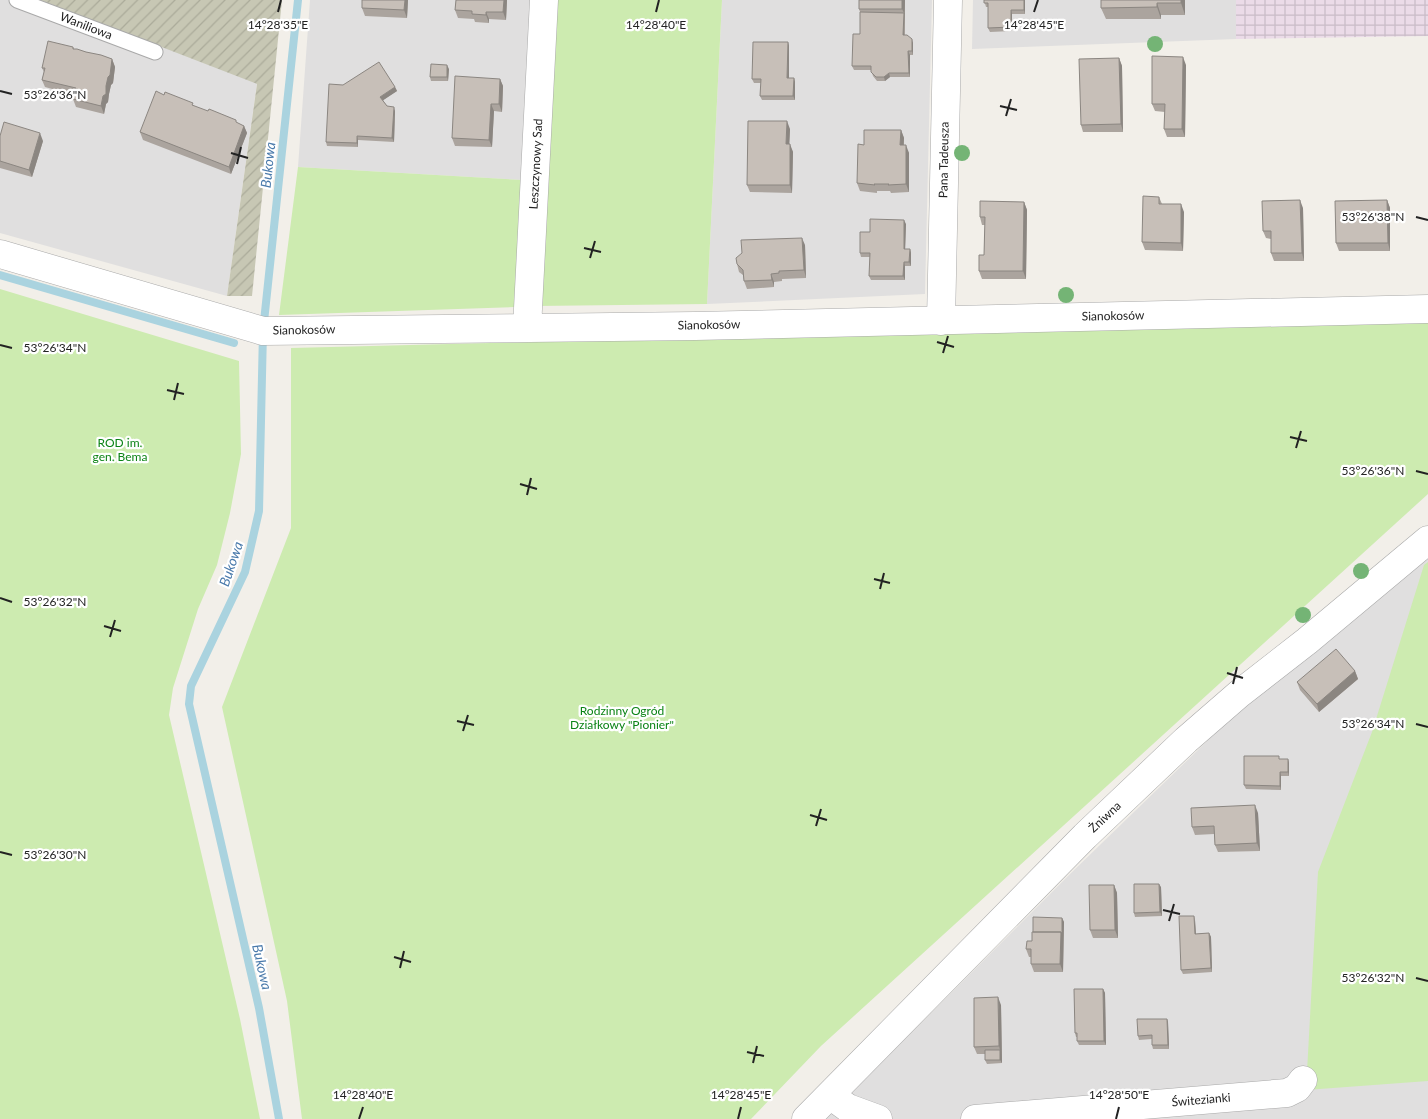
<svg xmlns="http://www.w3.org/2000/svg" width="1428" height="1119" viewBox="0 0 1428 1119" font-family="Lato,sans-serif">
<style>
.residential{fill:#e0dfdf}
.industrial{fill:url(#industrial-grid)}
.construction{fill:url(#construction-furrows)}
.grass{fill:#cdebb0}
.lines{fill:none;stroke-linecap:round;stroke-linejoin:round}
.stream{stroke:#aad3df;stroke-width:8}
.lane-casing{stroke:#a9a9a9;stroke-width:17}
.street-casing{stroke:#a9a9a9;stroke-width:29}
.lane{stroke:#fff;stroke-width:15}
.street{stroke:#fff;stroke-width:28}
.tree{fill:#74b475}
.wall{fill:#aba49e}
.shaded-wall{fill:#8b8681}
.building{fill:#c7bfb8;stroke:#8b8681}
.ticks{fill:none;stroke:#222;stroke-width:2}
.labels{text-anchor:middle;stroke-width:4.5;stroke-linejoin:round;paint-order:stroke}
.street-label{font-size:12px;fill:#222;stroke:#fff}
.park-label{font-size:12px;fill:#0c8416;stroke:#fff}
.water-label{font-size:14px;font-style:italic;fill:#4a7aab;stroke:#fff}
.ticks-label{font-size:12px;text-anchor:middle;fill:#222;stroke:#fff;stroke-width:4.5;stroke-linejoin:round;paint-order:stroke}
</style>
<defs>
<pattern id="industrial-grid" width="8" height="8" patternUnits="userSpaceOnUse" patternTransform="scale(1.25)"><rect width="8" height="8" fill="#ebdbe8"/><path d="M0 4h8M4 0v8" fill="none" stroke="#c9bcc7"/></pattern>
<pattern id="construction-furrows" width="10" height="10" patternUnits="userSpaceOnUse" patternTransform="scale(1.25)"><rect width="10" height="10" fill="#c7c7b4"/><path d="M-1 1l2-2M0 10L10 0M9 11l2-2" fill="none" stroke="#abab9a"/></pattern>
</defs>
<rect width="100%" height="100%" fill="#f2efe9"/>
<path class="residential" d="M0,0H40L257,83L227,296L0,233Z
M310,0H532L522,180L298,167Z
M722,0H932L925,294L707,304Z
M973,0H1236V39L972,49Z
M1428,556V1119H825L1069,875L1236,713Z"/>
<path class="industrial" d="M1236,0H1428V36L1236,39Z"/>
<path class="construction" d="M40,0H282L252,296H227L257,84Z"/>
<path class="grass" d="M555,0H722L707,304L536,306Z
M298,167L522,180L515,307L279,315Z
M0,289L239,361L241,454L230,513L217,565L198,609L173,688L169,715L240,1019L260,1119H0Z
M1428,320V494L821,1046L751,1119H302L287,1001L222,707L291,528V348Z
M1428,562V1081L1306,1090L1318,872L1372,732L1424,565Z"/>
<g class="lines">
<path class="stream" d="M0,275L234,343
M279,1119L259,1008L189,704L191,686L245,572L259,511L263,331L298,0"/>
<defs>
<path id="lane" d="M17,0L155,52"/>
<path id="street" d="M0,254L263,331L695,326L1428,309
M941,321L948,0
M527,328L544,0
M830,1095L848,1108L878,1119
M806,1119L1085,836L1186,740L1239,694L1307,641L1428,540
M975,1119L1287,1093L1297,1088L1303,1080"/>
</defs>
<use href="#lane" class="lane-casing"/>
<use href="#street" class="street-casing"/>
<use href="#lane" class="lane"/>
<use href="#street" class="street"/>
</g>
<g class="tree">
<circle cx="1155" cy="44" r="8"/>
<circle cx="962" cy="153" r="8"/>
<circle cx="1066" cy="295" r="8"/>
<circle cx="1361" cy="571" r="8"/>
<circle cx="1303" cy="615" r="8"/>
</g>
<path class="wall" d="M362,0H408L407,18L365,16L362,8Z
M456,0H507L506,20L489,19V23L475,22L474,19L458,18L455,10Z
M859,0H905V35L913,43V55H910V77H890L885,81H877L873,76L871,70H854L852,66L860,34V12L859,9Z
M984,0H1025V14H1012V31L990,32L988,28V7H986Z
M1101,0H1185V15H1161V19H1106L1101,8Z
M788,42L789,46V78H794L795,82V100H762L760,96L761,83H754L752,79Z
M73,47L74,49L86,52L112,59L115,67L113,83L111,85L109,94L108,102L106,104L104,114L76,107L73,99L74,95L45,87L42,80L44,72L42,68Z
M1119,58L1122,66L1123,132H1083L1081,125Z
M1186,65L1185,137H1167L1164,129L1165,112L1155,111L1152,104Z
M449,69L448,81H431L430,77Z
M500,79L503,86L502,112L494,111L492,147L455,146L452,138Z
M395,87L397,91L383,100L387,106L395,111L394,142L358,140V147L327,146L326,142Z
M164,95L244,126L247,133L231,174L143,140L140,132Z
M790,129L789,144L793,152L792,193L750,192L747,185Z
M901,130L904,138V145L909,153V192L891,193L890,191H877V193L860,191L857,183L864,145Z
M0,136L43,141L32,177L0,168Z
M1159,197L1162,204L1184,212L1183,251L1145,250L1142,242Z
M1387,200L1390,208V251H1339L1336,243Z
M1024,202L1027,210L1026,279H982L979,271L984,255L985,225H982L980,217Z
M1303,208L1304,261H1274L1271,253V239L1266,238L1263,231Z
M906,224L905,249H910L911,253V266H905V280H871L869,276L870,257H861L860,253L870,232Z
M805,245L806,278L782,279V281L774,282V287L747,289L744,281L743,275L739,272L737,264Z
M1355,671L1358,679L1319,712L1300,690L1297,682Z
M1280,759H1288L1289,763V776H1281V790L1246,789L1244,785Z
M1258,813L1260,851L1218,852L1215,845L1214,834L1195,835L1192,827Z
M1114,885L1117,893L1118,938H1093L1090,930Z
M1161,887L1162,916L1135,917L1134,913Z
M1062,918L1064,922L1063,972H1034L1031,964V957H1029L1026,949L1032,941L1033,932Z
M1195,920L1196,934L1209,933L1211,937L1212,972L1183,974L1181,970Z
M1103,989L1105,993L1106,1045H1079L1077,1041V1037H1076L1075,1033Z
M1001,1005L1002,1063L987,1064L985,1060V1054H977L974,1047Z
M1167,1019L1168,1022L1169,1049H1153L1152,1045V1039L1139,1040L1138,1036Z"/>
<path class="shaded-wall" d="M405,0H408L407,18L404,10Z
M504,0H507L506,20L503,12Z
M902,0H905L904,39L903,35L904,13L902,9Z
M1024,0H1025V14L1024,10Z
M1181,0H1185V15L1181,3Z
M1157,3L1161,15V19L1157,7Z
M1011,10L1012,14V31L1011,27Z
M486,12L489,19V23L486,15Z
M912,39L913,43V55L912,51Z
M788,42L789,46V82L787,78Z
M908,51L910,55V77L909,73Z
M1183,57L1186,65L1185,137L1182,129Z
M1119,58L1122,66L1123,132L1121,124Z
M112,59L115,67L113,83L111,85L109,94L108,102L106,104L104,114L101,106Z
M447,65L449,69L448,81L447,77Z
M889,73L890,77L885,81L884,77Z
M794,78L795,82V100L793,96Z
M500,79L503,86L502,112L499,104Z
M395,87L397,91L382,101L380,97Z
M491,104L494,111L492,147L489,140Z
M394,107L395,111L394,142L392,138Z
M787,121L790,129L789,152L786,144Z
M244,126L247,133L231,174L229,167Z
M901,130L904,138L903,153L900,145Z
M40,133L43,141L32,177L29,170Z
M357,136L358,140V147L357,143Z
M790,144L793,152L792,193L790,185Z
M906,145L909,153V192L906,184Z
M1300,200L1303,208L1304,261L1302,253Z
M1387,200L1390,208V251L1388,243Z
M1024,202L1027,210L1026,279L1023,271Z
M1181,204L1184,212L1183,251L1181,243Z
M904,220L906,224L905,253L904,249Z
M802,238L805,245L806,278L804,270Z
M910,249L911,253V266L909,262Z
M904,262L905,266V280L903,276Z
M771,274L774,282V287L772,280Z
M1355,671L1358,679L1319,712L1317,704Z
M1288,759L1289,763V776L1288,772Z
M1280,772L1281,776V790L1280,786Z
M1255,805L1258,813L1260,851L1257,843Z
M1159,884L1161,887L1162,916L1160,912Z
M1114,885L1117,893L1118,938L1115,930Z
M1194,916L1195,920L1196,938L1195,934Z
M1062,918L1064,922L1063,972L1060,964L1061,932Z
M1209,933L1211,937L1212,972L1211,968Z
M1103,989L1105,993L1106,1045L1104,1041Z
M998,997L1001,1005L1002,1063L1000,1060V1050L999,1046Z
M1167,1019L1168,1022L1169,1049L1168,1045Z"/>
<path class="building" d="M362,0H405L404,10L362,8Z
M456,0H504L503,12H486V15L472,14V11L455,10Z
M859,0H902V9H859Z
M984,0H1024V10H1011V27L988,28V3H984Z
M1101,0H1181V3H1157V7L1101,8Z
M860,12L904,13L903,35H907L912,39V51H908L909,73H889L884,77H876L871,72V66H852L853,34H860Z
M48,41L73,47V49H77L86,52L101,55L112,59L110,75L108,77L106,86V94L103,96L101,106L73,99L76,88L42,80L45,68H42Z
M753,42H788L787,78H794L793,96H760L761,79H752Z
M1152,56L1183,57L1182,129H1164L1165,104H1152Z
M1119,58L1121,124L1081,125L1079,59Z
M379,62L395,87L380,97L387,106L394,107L392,138L357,136V143L326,142L329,84L343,85Z
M431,64L447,65V77H430Z
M455,76L500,79L499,104H491L489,140L452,138Z
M156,91L164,95L165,92L193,103L192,105L208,111L209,109L236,120V122L244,126L229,167L140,132Z
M748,121H787L786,144H790V185H747Z
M4,122L40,133L29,170L0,161V136Z
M864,130H901L900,145H906V184L888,185L889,184H874L875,185L857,183L858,144L864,145Z
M1143,196L1159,197V204H1181V243L1142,242Z
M1300,200L1302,253H1271V231H1263L1262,201Z
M1387,200L1388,243H1336L1335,201Z
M980,201L1024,202L1023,271H979V255H984L985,217H980Z
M870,219L904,220V249H910L909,262H904L903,276H869L870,253H860V232H870Z
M802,238L804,270L779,271V273L771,274L772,280L744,281L743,270L737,264L736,258L742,253L741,240Z
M1336,649L1355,671L1317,704L1297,682Z
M1244,756H1279V759H1288V772H1280V786L1244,785Z
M1255,805L1257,843L1215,845L1214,826L1192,827L1191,808Z
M1134,884H1159L1160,912L1134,913Z
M1089,885H1114L1115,930H1090Z
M1179,916H1194L1195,934L1209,933L1211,968L1181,970Z
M1033,917L1062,918V936L1061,932H1033Z
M1032,932H1061L1060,964H1031V949H1026L1027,941H1032Z
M1074,989H1103L1104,1041H1077V1033H1075Z
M998,997L999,1046L974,1047V998Z
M1137,1019H1167L1168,1045H1152V1035L1138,1036Z
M985,1050H1000V1060H985Z"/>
<path class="ticks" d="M278,12L281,0M656,12L659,0M1034,12L1038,0M0,91L12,94M1000,106L1017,110M1006,116L1011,99M231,153L248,158M237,164L241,147M1416,217L1428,220M584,248L601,252M590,258L595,241M937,342L954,347M0,345L12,348M943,353L948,336M167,390L184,394M174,400L178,383M1290,437L1307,441M1296,448L1301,431M1416,471L1428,474M520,484L537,489M527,495L531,478M874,579L890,583M880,589L884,573M0,598L12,602M104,626L121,631M110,637L115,620M1227,673L1243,678M1233,684L1237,667M457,721L474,725M1416,724L1428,727M463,731L468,715M810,815L827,820M816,826L821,809M0,852L12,855M1163,910L1180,914M1169,921L1174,904M394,957L411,962M400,968L404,951M1416,978L1428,981M747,1052L764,1056M753,1063L757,1046M359,1119L363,1107M738,1119L741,1107M1116,1119L1119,1107"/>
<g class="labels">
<g class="street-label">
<text transform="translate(86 26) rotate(21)" y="4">Waniliowa</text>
<text transform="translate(944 160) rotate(-89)" y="4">Pana Tadeusza</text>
<text transform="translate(536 164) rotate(-87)" y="4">Leszczynowy Sad</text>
<text transform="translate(1113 316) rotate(-1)" y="4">Sianokosów</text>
<text transform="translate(709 325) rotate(-1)" y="4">Sianokosów</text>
<text transform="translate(304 330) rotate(-1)" y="4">Sianokosów</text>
<text transform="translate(1105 817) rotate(-43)" y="4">Żniwna</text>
<text transform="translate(1201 1100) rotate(-5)" y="4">Świtezianki</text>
</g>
<g class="park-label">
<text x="120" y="447">ROD im.<tspan x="120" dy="14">gen. Bema</tspan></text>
<text x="622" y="715">Rodzinny Ogród<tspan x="622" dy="14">Działkowy "Pionier"</tspan></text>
</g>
<g class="water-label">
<text transform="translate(268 165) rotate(-84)" y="5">Bukowa</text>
<text transform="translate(231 564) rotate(-71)" y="5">Bukowa</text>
<text transform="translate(262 967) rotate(77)" y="5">Bukowa</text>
</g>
</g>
<g class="ticks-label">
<text x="278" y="29">14°28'35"E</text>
<text x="656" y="29">14°28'40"E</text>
<text x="1034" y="29">14°28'45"E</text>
<text x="55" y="99">53°26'36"N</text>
<text x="1373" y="221">53°26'38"N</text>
<text x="55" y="352">53°26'34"N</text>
<text x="1373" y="475">53°26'36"N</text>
<text x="55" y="606">53°26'32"N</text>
<text x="1373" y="728">53°26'34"N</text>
<text x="55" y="859">53°26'30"N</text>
<text x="1373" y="982">53°26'32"N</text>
<text x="363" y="1099">14°28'40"E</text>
<text x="741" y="1099">14°28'45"E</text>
<text x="1119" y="1099">14°28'50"E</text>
</g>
</svg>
